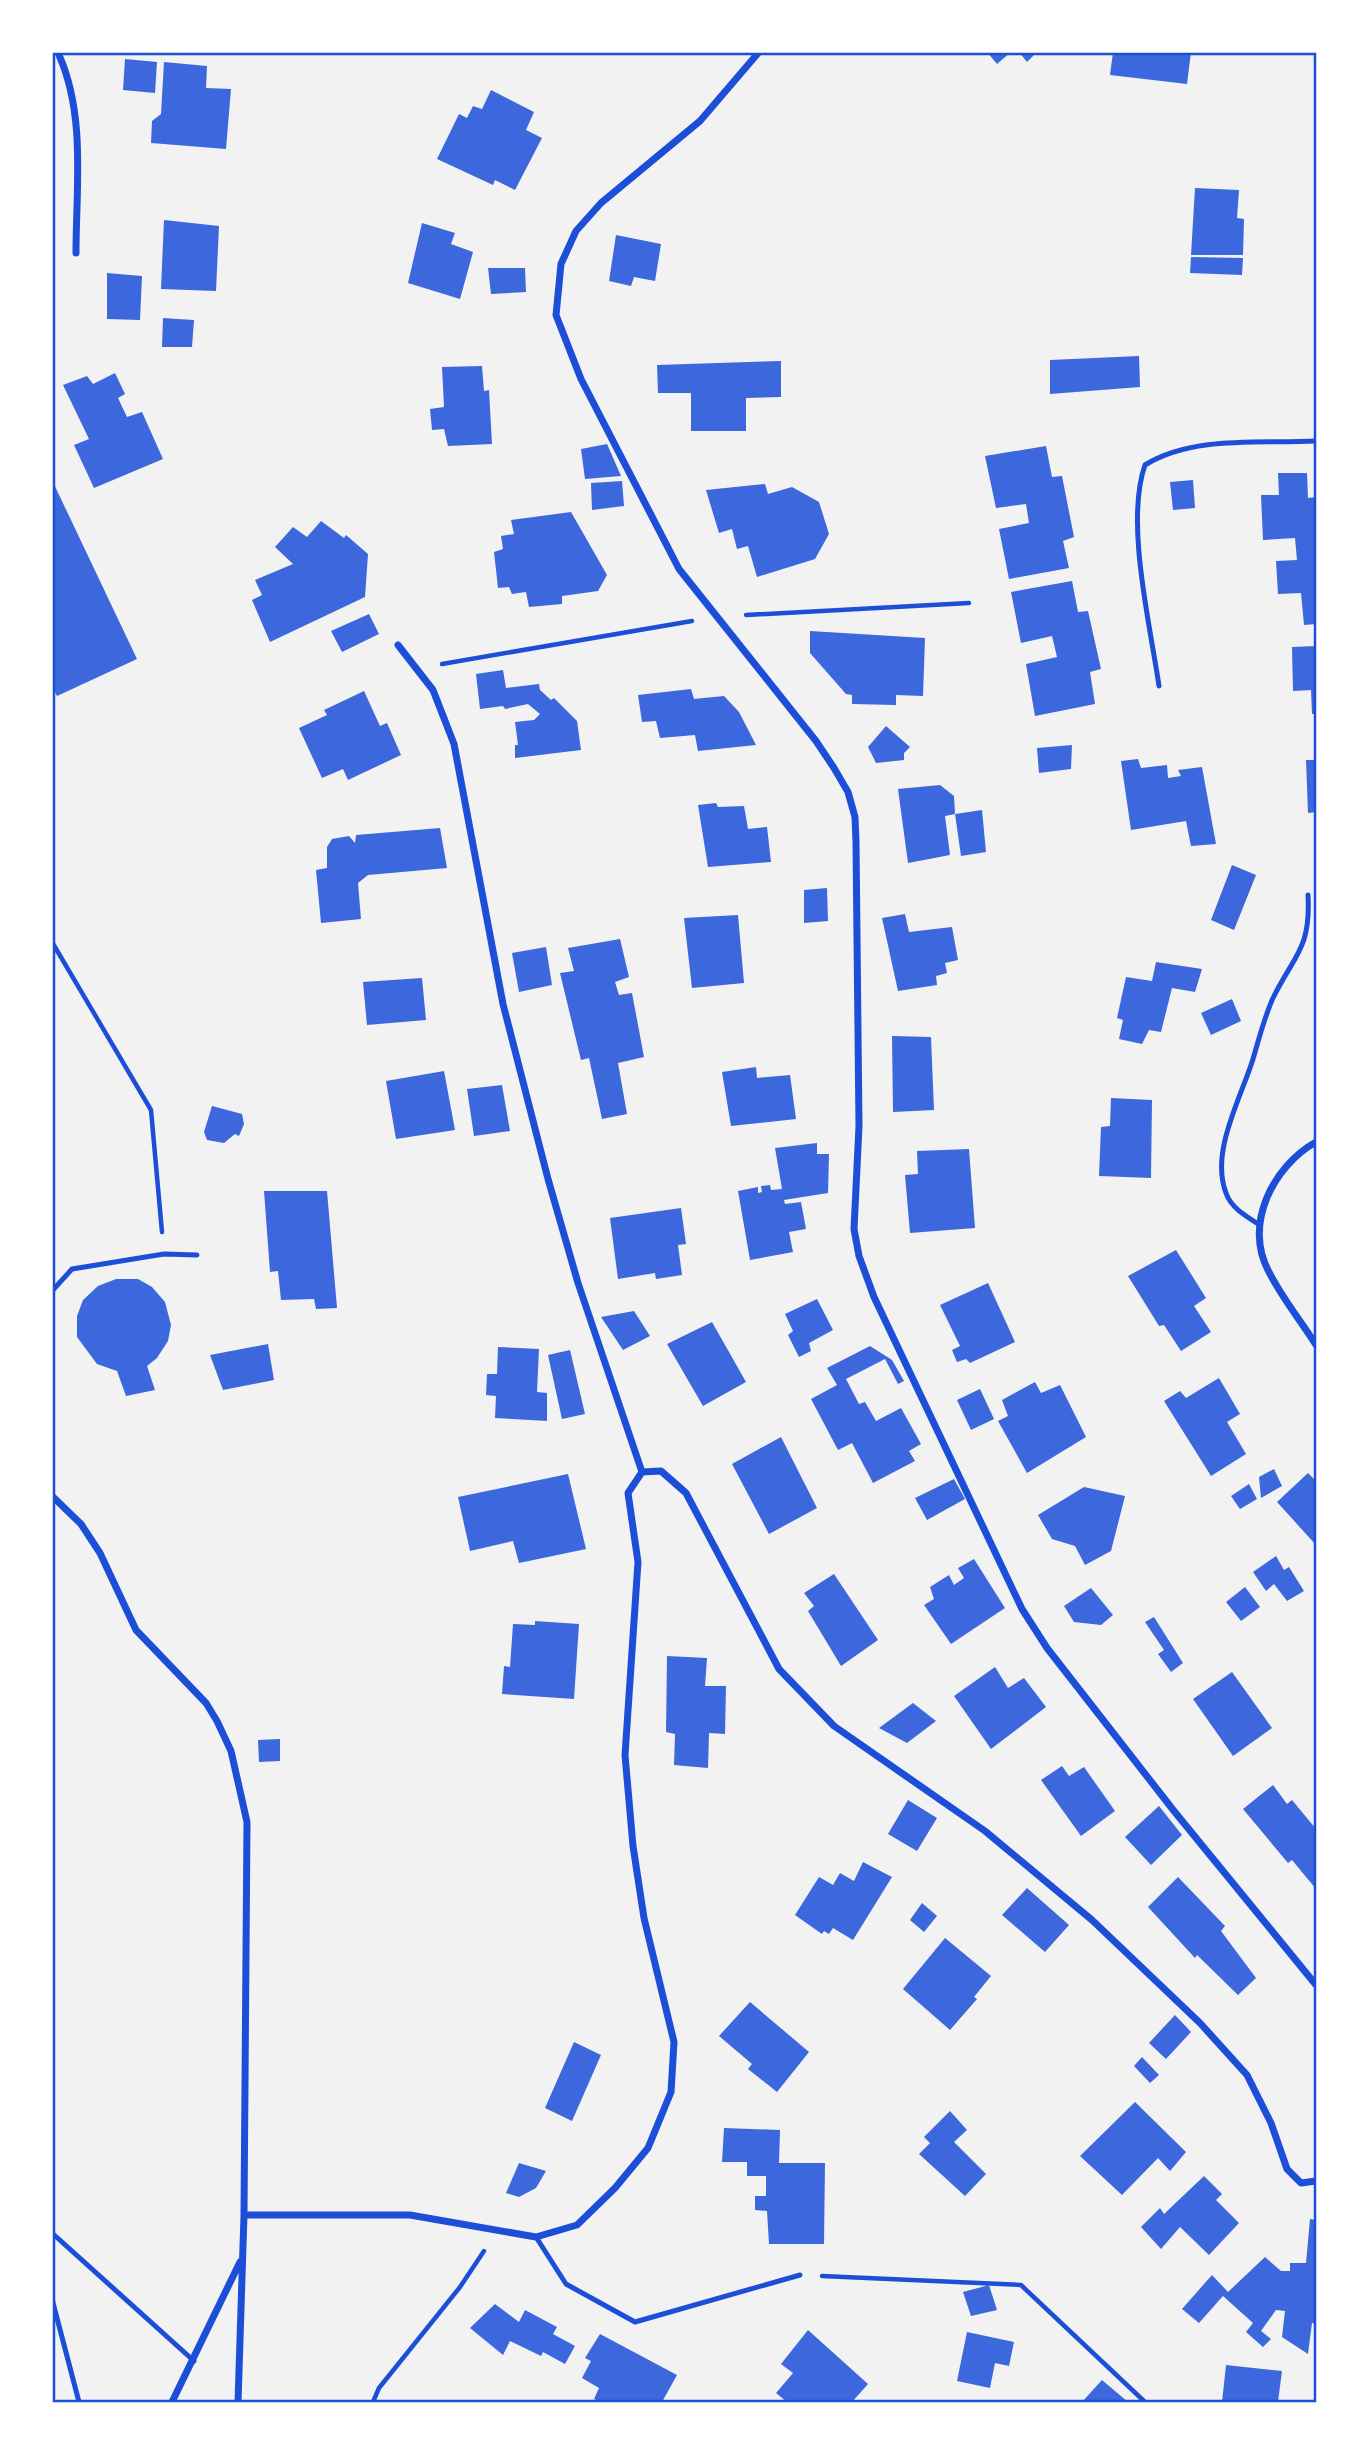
<svg xmlns="http://www.w3.org/2000/svg" width="1369" height="2455" viewBox="0 0 1369 2455" font-family="Karla,sans-serif">
<style>
.building{fill:#3d67dc}
.lines{fill:none;stroke-linecap:round;stroke-linejoin:round}
.path{stroke:#1d4ed8;stroke-width:4.5}
.service{stroke:#1d4ed8;stroke-width:5}
.minor{stroke:#1d4ed8;stroke-width:7}
.neatline{fill:none;stroke:#1d4ed8;stroke-width:2.5}
</style>
<rect width="100%" height="100%" fill="#f2f2f2"/>
<path class="building" d="M987,52H1011L997,64Z
M1019,52H1037L1027,62Z
M1113,52H1191L1187,84L1110,75Z
M125,59L157,62L155,93L123,90Z
M164,62L207,66L206,88L231,89L226,149L151,143L152,121L161,114Z
M491,90L534,112L526,130L542,138L515,190L495,180L493,185L437,159L459,114L467,118L473,106L482,109Z
M1195,188L1239,190L1237,218L1244,219L1243,255H1191Z
M164,220L219,226L216,291L161,289Z
M422,223L455,233L451,244L473,252L460,299L408,283Z
M616,235L661,244L655,281L634,277L631,286L609,281Z
M1191,257L1243,258L1242,275L1190,273Z
M488,268H525L526,292L491,294Z
M107,273L142,276L140,320L107,319Z
M163,318L194,320L192,347H162Z
M1139,356L1140,387L1050,394V360Z
M781,361V397L746,398V431H691V393H658L657,365Z
M482,366L484,391L489,390L492,444L448,446L444,429L432,430L430,409L444,407L442,367Z
M115,373L125,394L118,398L127,417L142,412L163,459L94,488L74,445L89,439L63,385L87,376L93,384Z
M607,444L621,476L585,479L581,449Z
M1046,446L1052,477L1062,476L1074,537L1063,541L1069,568L1009,579L999,529L1029,523L1026,504L996,508L985,456Z
M1278,473H1307L1308,498L1316,497V624L1304,625L1301,593L1278,594L1276,561L1297,560L1295,538L1263,540L1261,495H1279Z
M52,480L137,659L57,696L52,686Z
M1193,480L1195,508L1173,510L1170,482Z
M622,481L624,506L592,510L591,483Z
M765,484L768,494L792,487L819,502L829,534L815,559L757,577L748,546L737,549L732,529L719,533L706,490Z
M571,512L607,575L598,591L562,596V604L529,607L526,592L512,594L509,587L498,588L494,552L503,549L501,536L514,534L511,520Z
M321,521L344,538L346,535L368,554L365,597L270,642L252,600L262,595L255,580L293,564L275,547L293,527L307,537Z
M1072,581L1078,612L1088,611L1101,669L1090,672L1095,704L1035,716L1026,664L1057,657L1052,636L1021,643L1011,592Z
M369,614L379,634L342,652L331,631Z
M810,631L925,638L923,696L896,695V705L852,704V695L846,694L810,653Z
M1316,646V714H1312L1311,690L1293,691L1292,647Z
M503,670L506,688L539,684L540,690L551,700L554,698L577,721L581,750L515,758V745H518L515,722L534,720L540,714L528,704L505,709L503,706L480,709L476,674Z
M691,689L694,699L724,696L739,712L756,745L698,751L695,735L660,738L656,721L642,722L638,695Z
M364,691L380,726L387,723L401,755L348,780L343,769L322,778L299,728L327,715L324,710Z
M886,726L910,747L904,753V760L876,763L868,747Z
M1072,745L1071,769L1039,773L1037,748Z
M1138,759L1141,768L1167,765L1168,778L1181,776L1178,770L1202,767L1216,844L1191,846L1186,821L1131,830L1121,761Z
M1306,760H1316V812L1308,813Z
M940,785L954,796L955,814L945,816L950,855L908,863L898,789Z
M716,803L718,807L744,806L748,829L767,827L771,862L708,867L698,805Z
M982,810L986,852L961,856L955,814Z
M440,828L447,868L368,875L358,883L361,919L321,923L316,870L327,868V847L332,839L349,836L355,843L356,835Z
M1232,865L1256,875L1234,930L1211,920Z
M827,888L828,921L804,923V890Z
M905,914L909,932L952,927L958,960L945,963L947,973L936,976L937,985L898,991L882,918Z
M738,915L744,983L692,988L684,918Z
M620,939L629,977L615,982L619,995L632,993L644,1057L618,1063L627,1114L602,1119L589,1058L581,1060L560,973L574,971L568,948Z
M546,947L552,985L519,992L512,953Z
M1156,962L1202,969L1195,992L1172,988L1161,1032L1149,1030L1142,1044L1119,1039L1123,1020L1117,1018L1126,977L1152,981Z
M422,978L426,1020L367,1025L363,982Z
M1232,999L1241,1021L1211,1035L1201,1013Z
M892,1036L931,1037L934,1110L893,1112Z
M756,1067L757,1078L790,1075L796,1119L731,1126L722,1072Z
M444,1071L455,1130L396,1139L386,1081Z
M502,1085L510,1131L474,1136L467,1089Z
M1111,1098L1152,1100L1151,1178L1099,1176L1101,1127L1110,1126Z
M212,1106L242,1114L244,1124L239,1136L235,1134L224,1143L207,1140L204,1132Z
M817,1143V1154H829L828,1193L784,1200L785,1204L801,1202L806,1229L789,1232L793,1252L750,1260L738,1191L758,1187V1193L762,1192L761,1186L770,1185L771,1190L782,1189L775,1148Z
M969,1149L975,1228L910,1233L905,1175L918,1174L917,1151Z
M264,1191H327L337,1308L316,1309L314,1299L281,1300L278,1271L270,1272Z
M681,1208L686,1244L678,1245L682,1275L656,1279L655,1273L618,1279L610,1218Z
M1176,1250L1206,1298L1194,1306L1211,1332L1181,1351L1164,1325L1159,1326L1128,1276Z
M116,1279H138L152,1287L165,1302L171,1325L168,1341L157,1358L147,1366L155,1390L126,1396L117,1371L97,1364L77,1337V1316L83,1300L98,1286Z
M988,1283L1015,1342L970,1363L966,1359L957,1362L952,1350L960,1346L940,1305Z
M817,1299L833,1330L809,1343L811,1351L799,1357L788,1335L793,1331L785,1314Z
M634,1311L650,1336L623,1350L601,1317Z
M712,1322L746,1382L703,1406L667,1344Z
M268,1344L274,1380L223,1390L210,1355Z
M870,1346L892,1360L904,1381L898,1384L885,1359L846,1379L859,1404L865,1402L876,1421L901,1408L921,1444L909,1451L915,1461L873,1483L852,1443L838,1450L811,1399L837,1385L827,1368Z
M498,1347L539,1349L537,1392L547,1393V1421L495,1418L496,1396L486,1395L487,1374H497Z
M570,1350L585,1414L562,1419L548,1355Z
M1219,1378L1240,1414L1227,1422L1246,1454L1211,1476L1164,1401L1180,1391L1186,1398Z
M1035,1382L1041,1393L1060,1385L1086,1437L1027,1473L998,1421L1008,1416L1002,1400Z
M980,1389L994,1419L971,1430L957,1400Z
M781,1437L817,1508L769,1534L732,1464Z
M1274,1469L1282,1486L1261,1498L1259,1477Z
M1308,1473L1316,1481V1545L1277,1502Z
M568,1474L586,1549L519,1563L513,1541L470,1551L458,1497Z
M954,1479L965,1499L927,1520L915,1498Z
M1249,1484L1257,1499L1240,1509L1231,1496Z
M1084,1487L1125,1496L1111,1551L1085,1565L1075,1546L1052,1539L1038,1515Z
M1276,1556L1284,1570L1289,1567L1304,1591L1287,1601L1274,1584L1266,1591L1253,1572Z
M974,1559L1005,1608L951,1644L924,1605L934,1599L930,1587L949,1575L954,1585L964,1578L958,1568Z
M834,1574L878,1640L841,1666L808,1611L814,1606L804,1593Z
M1245,1587L1260,1607L1241,1621L1226,1602Z
M1091,1588L1113,1615L1101,1625L1074,1622L1064,1606Z
M1154,1617L1183,1663L1171,1672L1158,1654L1164,1650L1145,1622Z
M535,1621L579,1624L574,1699L502,1694L504,1666L510,1667L513,1624L535,1625Z
M667,1656L707,1658L705,1686H726L725,1734L709,1733L708,1768L674,1765L675,1734L666,1732Z
M995,1667L1008,1688L1024,1678L1046,1707L991,1749L954,1696Z
M1232,1672L1272,1728L1233,1756L1193,1699Z
M913,1703L936,1721L907,1743L879,1728Z
M280,1739V1761L259,1762L258,1740Z
M1062,1766L1069,1776L1084,1767L1115,1811L1081,1836L1041,1780Z
M1273,1785L1287,1804L1292,1800L1316,1829V1889L1292,1860L1288,1863L1243,1809Z
M908,1800L937,1818L917,1851L888,1834Z
M1159,1806L1182,1835L1151,1865L1125,1837Z
M863,1862L892,1877L853,1940L833,1928L829,1934L824,1931L822,1934L795,1915L819,1877L833,1885L840,1873L854,1881Z
M1178,1877L1225,1926L1221,1931L1256,1978L1238,1995L1197,1955L1195,1958L1148,1907Z
M1027,1888L1069,1925L1045,1952L1002,1915Z
M922,1903L937,1916L924,1932L910,1920Z
M945,1938L991,1976L974,1997L977,1999L950,2030L903,1989Z
M750,2002L809,2052L777,2092L748,2069L752,2064L719,2036Z
M1175,2015L1191,2032L1166,2059L1149,2043Z
M574,2042L601,2055L572,2121L545,2108Z
M1142,2057L1159,2075L1150,2083L1134,2066Z
M1135,2102L1186,2152L1170,2171L1158,2158L1122,2195L1080,2156Z
M950,2111L967,2130L954,2142L986,2174L965,2196L919,2154L930,2143L924,2137Z
M724,2128L780,2130L779,2163H825L824,2244H769L767,2211L755,2210V2196H766V2176H747V2162H722Z
M519,2163L546,2171L536,2188L519,2197L506,2193Z
M1204,2176L1222,2194L1216,2200L1239,2223L1209,2255L1180,2227L1161,2249L1141,2227L1160,2208L1164,2214Z
M1310,2219L1316,2220V2324L1312,2323L1308,2354L1282,2337L1285,2311L1276,2310L1261,2331L1271,2339L1263,2347L1246,2332L1253,2323L1223,2296L1199,2323L1182,2309L1212,2275L1228,2292L1265,2257L1281,2271H1290V2263H1306Z
M989,2285L997,2310L971,2316L963,2292Z
M495,2304L519,2322L525,2310L557,2327L553,2334L575,2346L565,2364L543,2352L541,2356L510,2341L503,2355L470,2328Z
M808,2330L868,2384L852,2402H787L776,2393L793,2373L781,2364Z
M967,2332L1014,2342L1009,2366L995,2363L990,2388L957,2381Z
M600,2334L677,2375L662,2402H601L594,2399L599,2388L582,2378L591,2361L585,2358Z
M1226,2365L1282,2371L1278,2402H1222Z
M1102,2380L1128,2402H1082Z"/>
<g class="lines">
<path class="path" d="M746,615L969,603
M442,664L692,621
M52,942L151,1110L162,1232
M822,2276L1021,2285L1145,2402
M373,2402L379,2388L460,2287L484,2251"/>
<path class="service" d="M1159,686C1150,624 1125,522 1145,465C1194,435 1262,444 1316,441
M1260,1225C1247,1217 1231,1208 1226,1193C1210,1152 1241,1098 1253,1059C1259,1039 1264,1018 1273,998C1294,955 1311,949 1308,895
M52,1291L72,1269L164,1254L197,1255
M52,2233L194,2361
M536,2237L566,2284L635,2322L800,2275
M52,2299L79,2402"/>
<path class="minor" d="M759,52L700,121L601,203L576,231L561,264L556,315L581,379L679,569L816,741L834,768L848,792L855,817L856,842L859,1126L854,1229L859,1256L874,1297L1022,1609L1047,1648L1174,1811L1316,1985
M59,55C86,116 76,188 76,253
M398,645L433,690L454,744L503,1004L548,1179L578,1283L642,1472
M1316,1142C1273,1166 1243,1225 1269,1272C1282,1298 1301,1321 1316,1345
M52,1496L81,1524L100,1553L136,1630L206,1703L217,1721L231,1751L247,1822L244,2215L238,2402
M244,2215H410L536,2237L577,2225L615,2188L648,2148L671,2092L674,2042L644,1918L633,1846L625,1755L638,1562L628,1493L642,1472L661,1471L686,1493L779,1669L834,1726L985,1831L1092,1920L1200,2023L1247,2075L1271,2123L1287,2169L1301,2183L1316,2181
M172,2402L240,2262"/>
</g>
<rect width="1369" height="2455" fill="none" stroke="#ffffff" stroke-width="108"/>
<rect x="54" y="54" width="1261" height="2347" class="neatline"/>
</svg>
